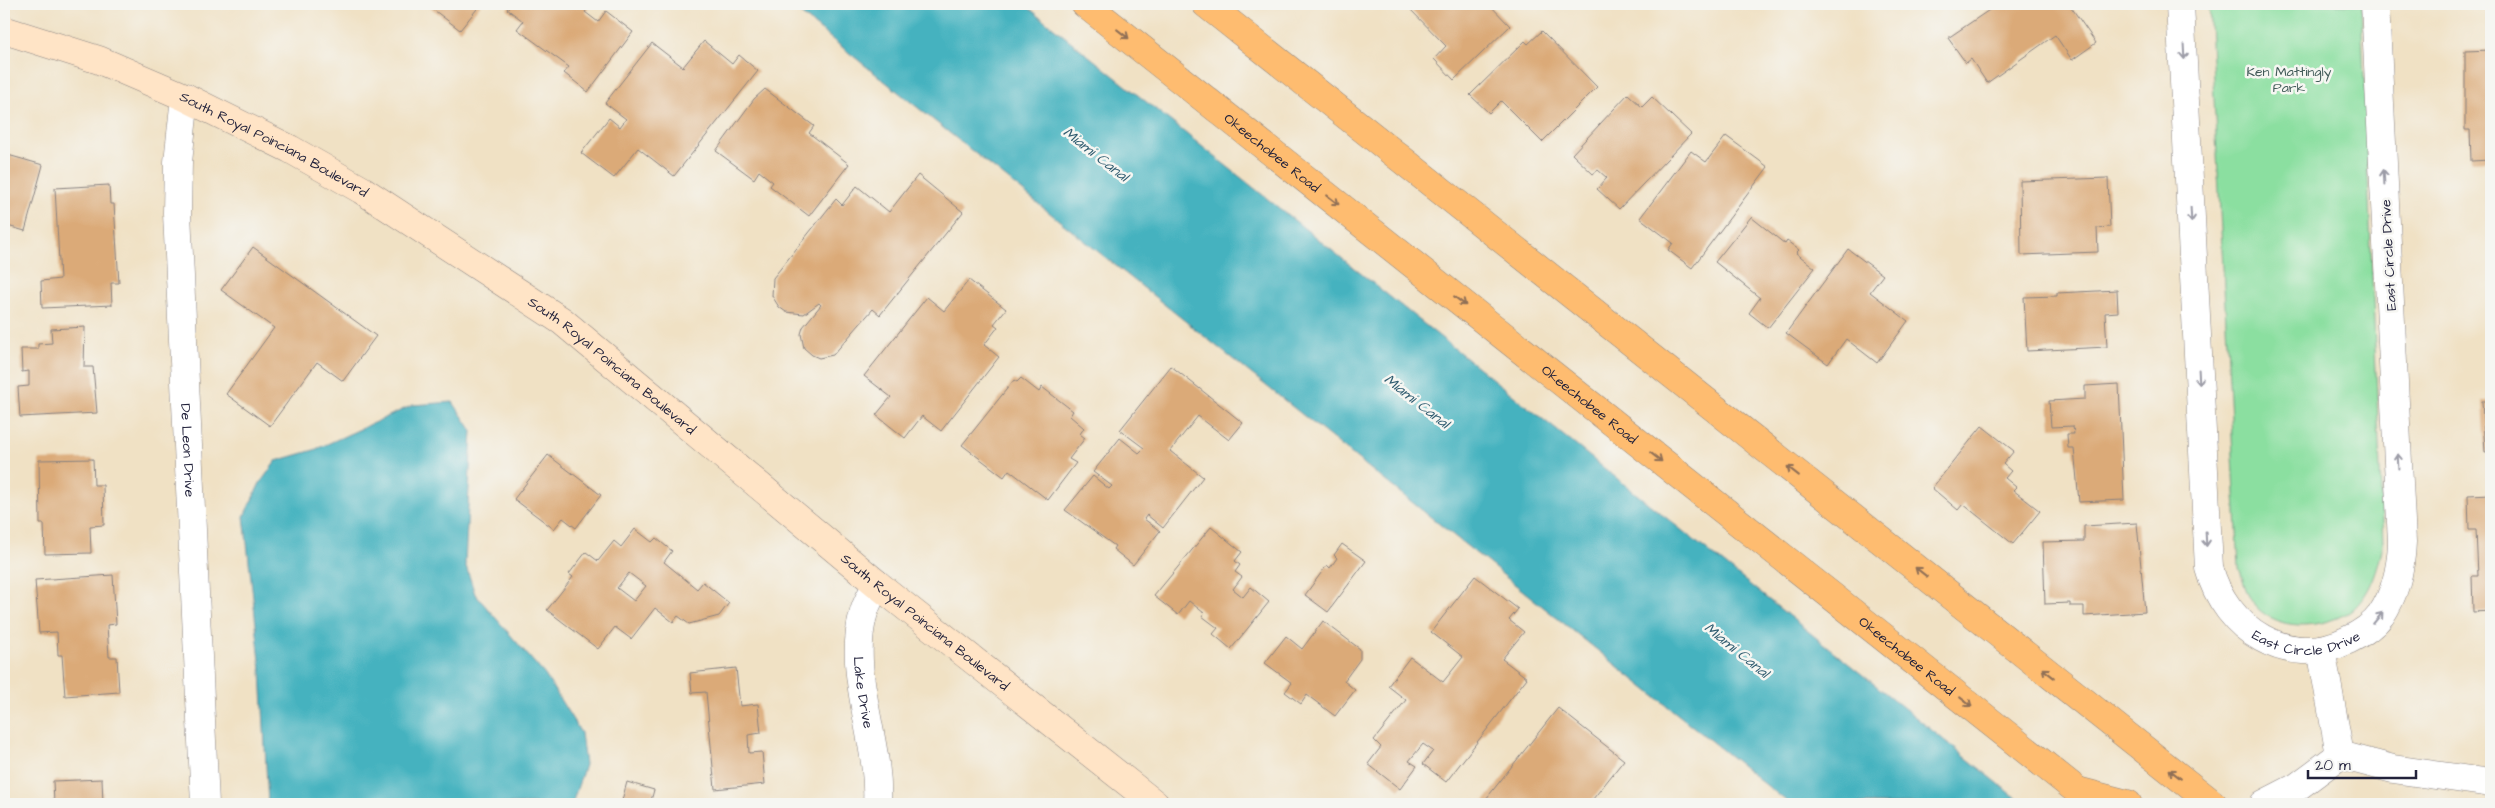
<svg xmlns="http://www.w3.org/2000/svg" width="2495" height="808" viewBox="0 0 2495 808" font-family="'Architects Daughter',sans-serif">
<style>
.green{fill:#8bdfa0;stroke:#56806e}
.water{fill:#44b2bf;stroke:#336a7d}
.building{fill:#dbaa78;fill-rule:evenodd}
.lines{fill:none;stroke-linecap:round;stroke-linejoin:round}
.street-casing{stroke:#898280;stroke-width:29}
.secondary-casing{stroke:#898280;stroke-width:29}
.highway-casing{stroke:#898280;stroke-width:29}
.street{stroke:#fff;stroke-width:28}
.secondary{stroke:#ffe4c6;stroke-width:28}
.highway{stroke:#febc70;stroke-width:28}
.oneway{stroke:#906f56}
.oneway2{stroke:#9c9ca7}
.labels{text-anchor:middle;stroke-width:5;stroke-linejoin:round;paint-order:stroke}
.park-label{font-size:14px;fill:#425b59;stroke:#f6f6f2}
.street-label{font-size:14px;fill:#22223b;stroke:#f6f6f2}
.water-label{font-size:15px;font-style:italic;fill:#305c70;stroke:#f6f6f2}
</style>
<rect width="100%" height="100%" fill="#f6f6f2"/>
<filter id="ink" filterUnits="userSpaceOnUse"><feTurbulence type="fractalNoise" baseFrequency=".02" numOctaves="2"/><feDisplacementMap in="SourceGraphic" scale="10" xChannelSelector="R" yChannelSelector="G"/><feConvolveMatrix kernelMatrix="1 2 1 2 8 2 1 2 1" color-interpolation-filters="sRGB"/></filter>
<filter id="wash" filterUnits="userSpaceOnUse"><feTurbulence type="fractalNoise" baseFrequency=".0096" numOctaves="4" result="noise"/><feDisplacementMap in="SourceGraphic" scale="20" xChannelSelector="R" yChannelSelector="G"/><feGaussianBlur stdDeviation="1.12" result="paint"/><feColorMatrix in="noise" values="0 0 0 0 0 0 0 0 0 0 0 0 0 0 0 0 0 1.4 0 .05"/><feComposite in="paint" operator="in"/></filter>
<g filter="url(#wash)">
<rect width="100%" height="100%" fill="#f0e1c4"/>
<path class="green" d="M2209,4H2361L2383,544C2378,568 2371,594 2351,611C2347,614 2341,616 2337,618C2309,629 2273,629 2253,603C2246,594 2243,578 2239,568Z"/>
<path class="water" d="M788,4H1024L2024,804H1790Z
M453,402L472,431L465,563L475,594L545,675L581,733L585,765L572,804H268L261,670L244,516L260,483L276,461L314,450L413,405Z"/>
<g id="blocks">
<path class="building" d="M426,4H481L460,30Z
M511,4H591L585,12L598,22L606,11L633,32L588,92L564,73L569,67L517,29L523,21L507,9Z
M1411,4H1489L1510,26L1454,80L1434,59L1446,46L1408,7Z
M1998,4H2069L2096,43L2072,60L2055,35L1987,83L1971,59L1966,63L1948,38Z
M1542,31L1597,87L1542,142L1501,101L1489,113L1470,95L1525,41L1528,44Z
M704,41L732,64L739,55L758,71L674,176L638,148L614,178L581,153L609,118L620,127L626,119L605,103L652,43L683,67Z
M2491,50V160L2471,161L2470,130H2465V51Z
M765,89L814,126L809,133L849,164L809,216L770,186L773,182L759,171L754,179L716,151L754,99Z
M1628,94L1642,107L1652,97L1691,134L1619,209L1597,189L1607,178L1598,170L1593,174L1572,154Z
M1726,136L1768,167L1692,268L1668,250L1673,243L1640,218L1691,151L1706,162Z
M8,155L43,165L25,231L4,225V164L6,165Z
M918,175L963,212L880,315L873,309L833,355L819,358L812,355L804,348L801,334L803,327L821,305L819,303L804,314L786,312L779,307L772,296L773,278L836,199L842,205L857,186L889,212Z
M2108,178L2110,227L2097,228L2098,252L2021,255L2020,181Z
M109,185L110,204H114L119,283H111L112,305L42,308L41,281L60,279L55,188Z
M1751,217L1785,244L1787,241L1799,250L1796,253L1815,268L1768,328L1749,313L1760,298L1715,262Z
M253,247L376,336L343,381L317,362L270,426L226,394L274,328L221,290Z
M1848,249L1883,275L1870,292L1908,321L1877,363L1846,339L1828,364L1786,333Z
M969,280L1006,309L994,324L998,327L984,345L999,357L941,431L922,416L905,438L876,415L891,397L864,376L927,297L944,311Z
M2117,290L2118,312L2105,313L2107,347L2027,351L2024,297L2057,296V293Z
M85,327L84,367H93L97,413L20,417L18,387L29,386V371L22,372L21,349H38V344L52,343L51,329Z
M1171,366L1243,423L1229,440L1198,416L1170,451L1203,477L1163,528L1147,515L1144,519L1160,531L1133,565L1113,549L1115,546L1065,510L1093,476L1109,489L1112,486L1093,472L1120,438L1139,453L1144,448L1120,430Z
M1021,378L1039,392L1042,387L1073,411L1070,416L1084,428L1080,434L1085,438L1069,459L1076,463L1048,500L1009,470L1004,477L962,445L1014,380L1017,382Z
M2119,384L2124,500L2079,502L2074,448H2068L2067,434H2074L2073,426L2051,427L2049,401L2085,399V386Z
M2482,401H2491V451L2485,452Z
M1982,426L2014,451L2003,464L2011,471L2005,478L2016,487L2013,490L2040,511L2013,544L1963,504L1958,510L1932,488Z
M548,455L601,495L576,528L563,518L554,529L514,499Z
M93,459L94,485H103L104,525L90,526L91,553L45,554L44,524H40L39,460Z
M2491,494V611L2473,612L2472,576H2478L2476,530H2469L2468,495Z
M2137,523L2145,612L2084,616V606H2070V603L2045,604L2043,542L2084,541V526Z
M1211,527L1242,552L1235,561L1240,565L1235,572L1242,577L1233,589L1243,597L1251,587L1269,602L1231,649L1213,634L1218,628L1202,616L1204,613L1189,601L1178,615L1154,596Z
M635,529L652,542L656,538L672,551L664,562L697,589L703,582L729,603L719,616L689,624L678,616L673,622L655,608L631,639L615,627L598,649L547,610L573,577L569,574L586,552L598,561L614,541L621,547ZM629,573L646,586L634,601L617,588Z
M1342,544L1366,561L1328,612L1305,595L1327,565L1330,568L1337,558L1334,555Z
M113,575L116,624L107,625L109,657H117L119,692L65,696L62,655H58L57,632L39,633L35,580Z
M1475,576L1518,609L1509,620L1524,632L1502,659L1527,678L1446,782L1423,764L1433,751L1423,744L1409,761L1417,766L1400,789L1368,764L1381,747L1374,740L1406,700L1388,686L1410,657L1443,682L1463,657L1431,632Z
M1323,621L1360,649V659L1344,681L1355,690L1335,716L1307,695L1301,704L1285,692L1292,683L1265,663L1286,636L1302,649Z
M736,668L740,706L758,704L761,733L748,735L749,753L762,752L765,784L715,789L706,692L692,693L690,673Z
M1558,708L1624,760L1589,804H1482Z
M102,779L103,804H54L53,781Z
M627,782L654,790L650,804H621Z"/>
</g>
</g>
<g filter="url(#ink)">
<use href="#blocks" fill-opacity="0" stroke="#898280" stroke-width="1"/>
<g class="lines">
<defs>
<g id="street">
<path id="s1" d="M2180,4L2209,568C2225,629 2288,670 2348,640C2361,634 2373,626 2381,615C2396,593 2401,568 2402,542L2375,4"/>
<path id="s2" d="M185,97L178,162L177,213L205,804"/>
<path id="s3" d="M877,584C872,594 865,605 863,616C847,676 881,743 877,804"/>
<path d="M2321,649L2340,755"/>
<path d="M2340,755L2393,769L2491,783"/>
<path d="M2264,804L2297,787L2340,755"/>
</g>
<g id="secondary">
<path id="s4" d="M4,30L99,60L185,97L290,149L362,190L562,321L877,584L1155,804"/>
</g>
<g id="highway">
<path id="s5" d="M1085,4L2094,804"/>
<path d="M1206,4L2213,804"/>
<path d="M2078,791L2128,804"/>
</g>
</defs>
<use href="#street" class="street-casing"/>
<use href="#secondary" class="secondary-casing"/>
<use href="#highway" class="highway-casing"/>
<use href="#street" class="street"/>
<use href="#secondary" class="secondary"/>
<use href="#highway" class="highway"/>
</g>
<defs><path id="oneway-shaft" d="M-6 0H5M1.5-3L5.5 0L1.5 3" fill="none" stroke-width="1.6" stroke-linecap="round" stroke-linejoin="round" transform="scale(1.25)"/></defs>
<g class="oneway">
<use href="#oneway-shaft" transform="translate(1123 34) rotate(38)"/>
<use href="#oneway-shaft" transform="translate(1333 200) rotate(38)"/>
<use href="#oneway-shaft" transform="translate(1460 301) rotate(38)"/>
<use href="#oneway-shaft" transform="translate(1656 457) rotate(38)"/>
<use href="#oneway-shaft" transform="translate(1793 471) rotate(-142)"/>
<use href="#oneway-shaft" transform="translate(1921 572) rotate(-142)"/>
<use href="#oneway-shaft" transform="translate(2048 673) rotate(-142)"/>
<use href="#oneway-shaft" transform="translate(1966 702) rotate(38)"/>
<use href="#oneway-shaft" transform="translate(2175 774) rotate(-142)"/>
</g>
<g class="oneway2">
<use href="#oneway-shaft" transform="translate(2184 52) rotate(87)"/>
<use href="#oneway-shaft" transform="translate(2384 177) rotate(-93)"/>
<use href="#oneway-shaft" transform="translate(2191 215) rotate(87)"/>
<use href="#oneway-shaft" transform="translate(2199 377) rotate(87)"/>
<use href="#oneway-shaft" transform="translate(2398 461) rotate(-93)"/>
<use href="#oneway-shaft" transform="translate(2206 539) rotate(87)"/>
<use href="#oneway-shaft" transform="translate(2378 618) rotate(-50)"/>
</g>
</g>
<g class="labels">
<g class="park-label">
<text x="2289" y="76">Ken Mattingly<tspan x="2289" dy="16">Park</tspan></text>
</g>
<g class="street-label">
<text dy="5" stroke="none"><textPath href="#s4" startOffset="294">South Royal Poinciana Boulevard</textPath></text>
<text dy="5" stroke="none"><textPath href="#s5" startOffset="239">Okeechobee Road</textPath></text>
<text transform="translate(2388 255) rotate(-93)" y="5">East Circle Drive</text>
<text dy="5" stroke="none"><textPath href="#s4" startOffset="699">South Royal Poinciana Boulevard</textPath></text>
<text dy="5" stroke="none"><textPath href="#s5" startOffset="644">Okeechobee Road</textPath></text>
<text dy="5" stroke="none"><textPath href="#s2" startOffset="354">De Leon Drive</textPath></text>
<text dy="5" stroke="none"><textPath href="#s4" startOffset="1104">South Royal Poinciana Boulevard</textPath></text>
<text dy="5" stroke="none"><textPath href="#s1" startOffset="701">East Circle Drive</textPath></text>
<text dy="5" stroke="none"><textPath href="#s5" startOffset="1049">Okeechobee Road</textPath></text>
<text dy="5" stroke="none"><textPath href="#s3" startOffset="112">Lake Drive</textPath></text>
</g>
<g class="water-label">
<text transform="translate(1096 154) rotate(38)" y="5">Miami Canal</text>
<text transform="translate(1417 401) rotate(38)" y="5">Miami Canal</text>
<text transform="translate(1737 650) rotate(39)" y="5">Miami Canal</text>
</g>
</g>
<rect width="2495" height="808" fill="none" stroke="#f6f6f2" stroke-width="20"/>
<path d="M2308 770v8h108v-8" fill="none" stroke="#22223b" stroke-width="2.5"/>
<text x="2315" y="770" font-size="15" fill="#22223b" stroke="#f6f6f2" stroke-width="4" paint-order="stroke">20 m</text>
</svg>
